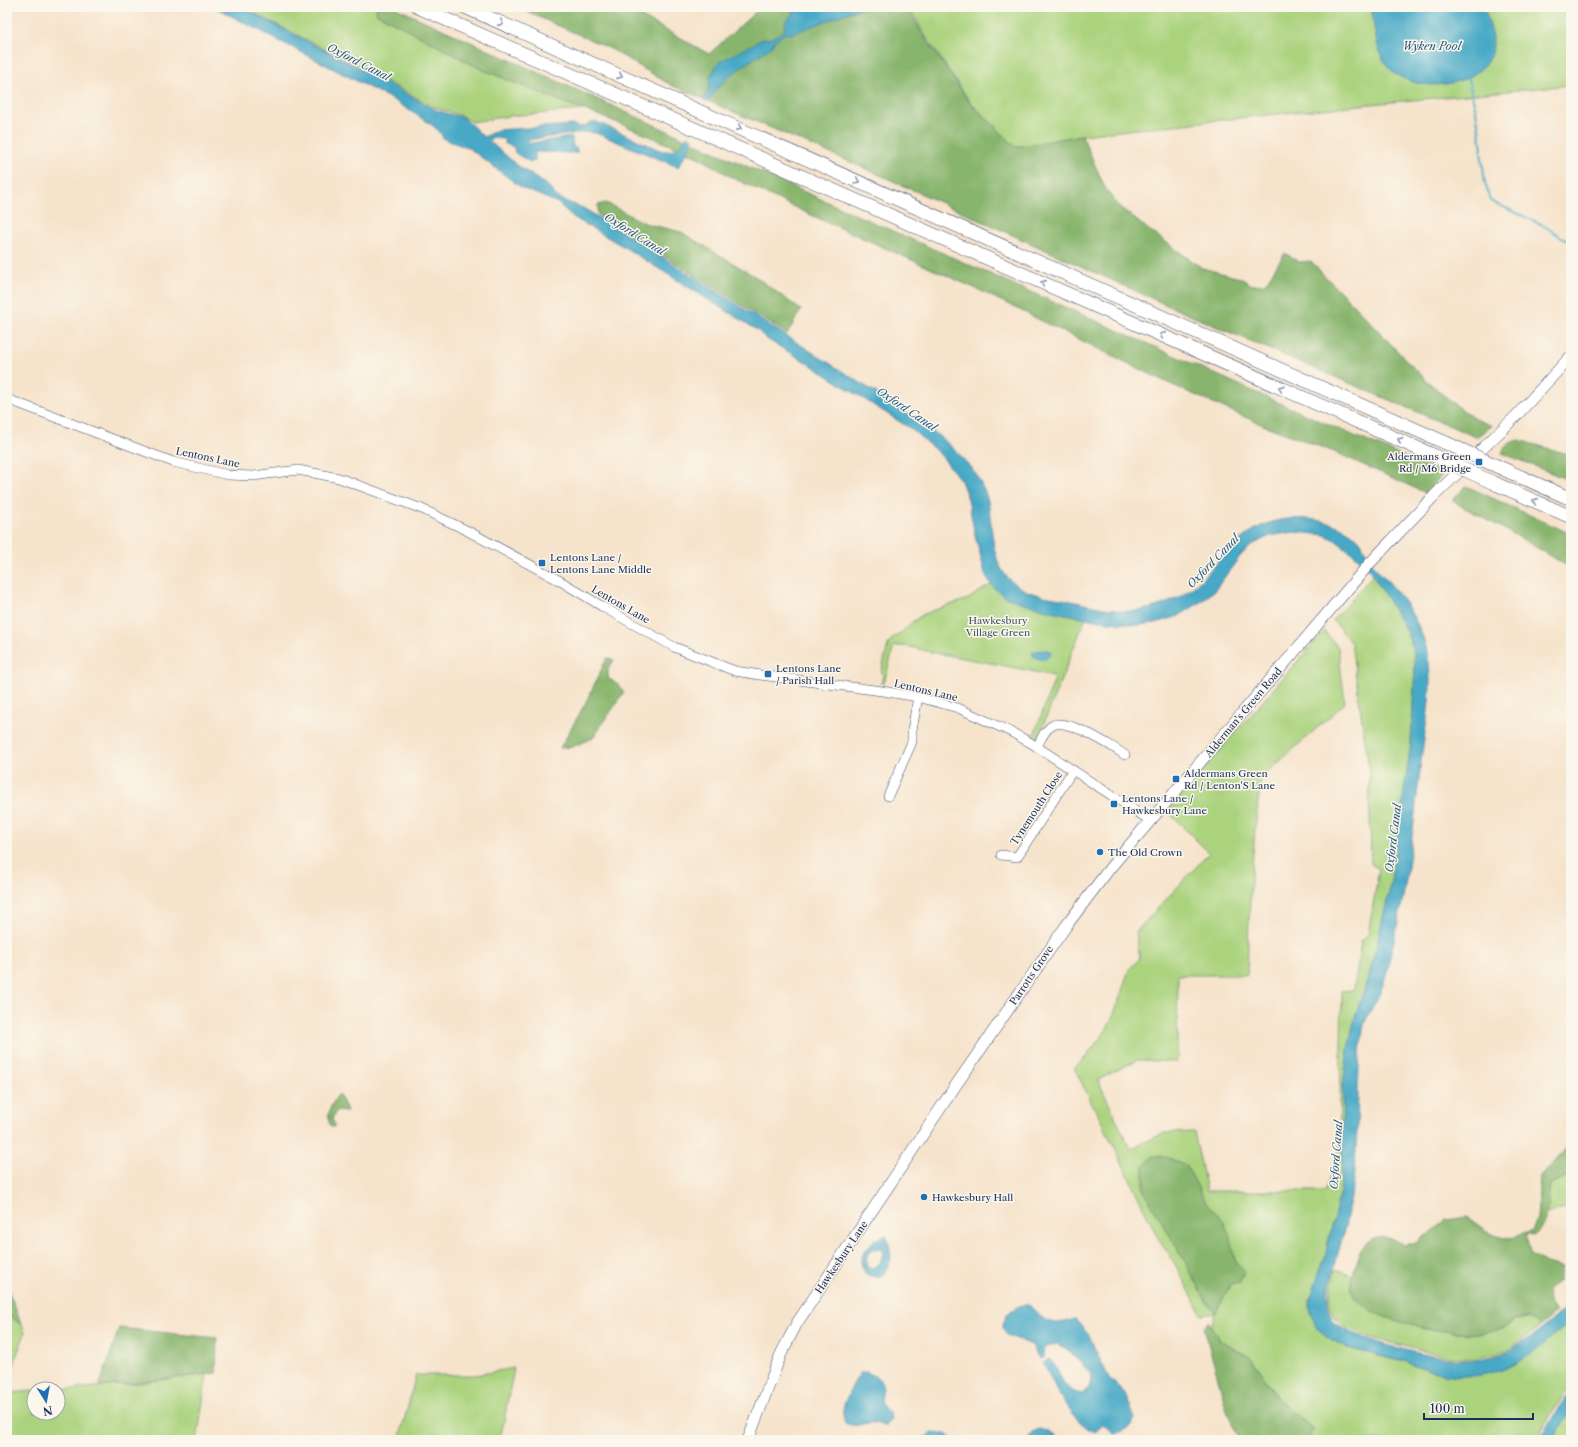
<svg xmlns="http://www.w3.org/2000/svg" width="1578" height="1447" viewBox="0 0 1578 1447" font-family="'Libre Caslon Text',serif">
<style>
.green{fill:#abd37e;stroke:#63816e}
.forest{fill:#88b56d;stroke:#527266}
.water{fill:#47a9c6;stroke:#316c92;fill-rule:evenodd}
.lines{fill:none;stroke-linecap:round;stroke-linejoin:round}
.stream{stroke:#47a9c6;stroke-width:2}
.minor-casing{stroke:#3c4a6e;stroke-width:10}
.major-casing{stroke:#3c4a6e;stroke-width:12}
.highway-casing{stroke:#3c4a6e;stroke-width:14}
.minor{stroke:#fff;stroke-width:9}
.major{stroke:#fff;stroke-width:11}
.highway{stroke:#fff;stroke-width:13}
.highway-bridge-casing{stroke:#3c4a6e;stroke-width:14;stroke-linecap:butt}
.highway-bridge{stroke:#fff;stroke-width:13}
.oneway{stroke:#8d97ae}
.poi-dot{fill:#1f6fb2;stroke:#fbf7ec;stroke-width:1.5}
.labels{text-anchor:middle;stroke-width:3;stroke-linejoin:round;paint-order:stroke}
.poi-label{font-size:10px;fill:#1b2f5e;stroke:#fbf7ec;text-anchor:start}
.street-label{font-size:10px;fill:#1b2f5e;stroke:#fbf7ec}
.park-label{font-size:10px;fill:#3f5866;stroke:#fbf7ec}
.water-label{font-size:11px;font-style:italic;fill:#2a5a82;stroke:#fbf7ec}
</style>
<rect width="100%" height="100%" fill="#fbf7ec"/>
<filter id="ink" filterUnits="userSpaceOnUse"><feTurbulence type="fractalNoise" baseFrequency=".025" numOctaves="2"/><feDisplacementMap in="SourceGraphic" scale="8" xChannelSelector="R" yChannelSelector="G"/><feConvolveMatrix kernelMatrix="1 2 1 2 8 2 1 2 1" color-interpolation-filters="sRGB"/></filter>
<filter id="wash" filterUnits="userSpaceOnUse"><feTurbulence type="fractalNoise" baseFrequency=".012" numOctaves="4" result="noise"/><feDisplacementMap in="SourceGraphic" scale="16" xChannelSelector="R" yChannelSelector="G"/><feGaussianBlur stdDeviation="0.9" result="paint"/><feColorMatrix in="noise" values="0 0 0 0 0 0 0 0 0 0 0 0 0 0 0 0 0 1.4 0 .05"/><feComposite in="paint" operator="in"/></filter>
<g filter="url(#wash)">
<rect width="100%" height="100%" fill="#f6e3cb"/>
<path class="green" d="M243,7H377L376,13L481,69L583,110L509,116L472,122C460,113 445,112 432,106L365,70Z
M909,7H1571V85L1350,106L1082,135L1016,147L970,102L923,32Z
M1373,575L1404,627L1413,647L1415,668L1411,743L1390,888L1370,972L1355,1017L1348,1049L1343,1084L1342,1170L1340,1192L1325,1256L1310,1300L1347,1348L1400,1361H1406L1422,1368L1473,1376L1485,1374L1513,1364L1530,1354L1571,1321V1386L1552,1411L1536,1440H1308L1313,1429L1278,1400L1252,1358L1220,1341L1211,1328L1215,1313L1202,1315L1175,1264L1157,1236L1116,1150L1074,1068L1085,1058L1107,1029L1117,1006L1129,969L1140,958L1136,932L1209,853L1167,811L1324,631L1338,647L1345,703L1261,778C1252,844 1249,909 1247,975H1178L1177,1062L1137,1060L1098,1080L1130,1149L1164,1133L1194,1132L1207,1191H1325L1339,1151L1342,991L1354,990L1361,941L1368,934L1379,869L1371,864L1369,770L1351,643L1333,620Z
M998,580L1001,583L1088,612L1038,738L1032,740L1054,681L1053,676C1014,667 975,660 935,653C921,650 908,645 894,646L884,683H881L883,675L881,673L888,645L893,638L903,631L912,622L924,614L935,610L968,599Z
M1571,1174V1205L1548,1214L1550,1184Z
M1335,1269L1353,1275L1391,1319L1426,1328L1458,1333H1482L1501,1329L1515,1320L1531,1319L1540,1326L1516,1345L1506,1350L1496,1354L1475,1359L1447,1357L1368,1337L1345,1327L1333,1315L1330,1307L1329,1298Z
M7,1314L22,1325L25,1333L14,1363L7,1393L34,1391V1413H58V1390L121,1385L207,1374L197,1440H7Z
M514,1368L500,1440H399L416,1375H476Z
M1571,1400V1440H1546Z"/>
<path class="forest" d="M377,7H394C623,112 854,214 1085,316C1204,368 1323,425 1444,473L1426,493L1337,453L1263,425L1170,384L979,290L811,215L731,177L700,158L621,124L542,94L481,69L376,13Z
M516,7H624L709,54L761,7H907L922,33L969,102L1016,147L1082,135L1104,186L1116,204L1146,228L1202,268L1240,278L1252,285L1265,284L1285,253L1299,262L1311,261C1326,279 1344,294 1360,311C1395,348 1430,389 1473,417C1479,421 1486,423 1492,426L1476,437L1182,312L871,171L671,85L609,48Z
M606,203L647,224L681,232L756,277L801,310L787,334L678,265L598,215V205Z
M1519,440L1571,455V481L1502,453C1505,445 1510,442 1519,440Z
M1466,486L1571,534V568L1517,536L1452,501Z
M607,658L614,660L608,669V678L618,685L624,692L593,738L572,747L560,748L585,704Z
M339,1094L347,1110L346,1112L337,1111L335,1113L332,1119L335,1125L334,1127H331C325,1116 331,1104 339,1094Z
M1571,1143V1174L1550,1184C1547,1207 1552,1218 1535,1235L1526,1234L1530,1254L1545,1264L1562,1268L1558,1281L1547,1291L1550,1305L1557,1312L1540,1326C1533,1321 1525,1316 1515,1319C1511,1321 1507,1326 1503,1328C1497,1331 1488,1332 1482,1333C1456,1336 1393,1324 1370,1310C1363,1306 1353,1299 1352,1291C1351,1289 1352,1284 1352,1282C1354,1266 1359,1241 1377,1237C1387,1235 1397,1242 1405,1246L1416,1243L1446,1220L1468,1217L1491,1234L1505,1238L1516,1237L1532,1230L1537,1220L1540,1177Z
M1161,1155L1186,1165L1208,1206L1222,1218L1229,1234L1235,1260L1244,1272L1240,1283L1230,1285L1216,1313L1205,1300L1183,1258L1144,1191V1165L1152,1157Z
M7,1287L22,1325L7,1314Z
M1208,1322L1220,1341L1252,1358L1278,1400L1313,1429L1308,1440H1239L1227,1411L1204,1328Z
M119,1328L217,1338L216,1373L99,1387Z"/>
<path class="water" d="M214,7H241L366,72L438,111L464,118L484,137L497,130L573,125C584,130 585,123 595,122C597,122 602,124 604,125L662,151C676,152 681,147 687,136L693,139L686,155L684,157L678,167L596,133L585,132L528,140L527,142L532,143L572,137L573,147L577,149V153L535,152V161L530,162L515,153L514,147L505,144L504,139L491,138L489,141L517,165L548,186L556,196L562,200L583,208L640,243L897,406L943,439L959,454L976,474L985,492L988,501C995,541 988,580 1036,594C1046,597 1057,598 1067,600C1087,604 1116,613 1136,611C1153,609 1174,602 1188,591C1197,585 1204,577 1211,569C1240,538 1261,515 1307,519C1324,520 1348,527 1359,540C1365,548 1368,559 1375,567C1380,574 1387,579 1392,586C1405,601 1417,620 1424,640C1436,676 1427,717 1422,753C1414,820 1408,888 1391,953C1388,967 1385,982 1379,995C1374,1006 1365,1018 1363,1030C1355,1080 1360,1131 1353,1181C1349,1219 1337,1255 1328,1292C1327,1301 1328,1313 1334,1321C1346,1338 1429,1357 1451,1359C1462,1360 1474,1361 1485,1359C1518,1352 1546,1325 1571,1304V1321C1517,1369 1478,1394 1406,1361H1400L1347,1348L1332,1341L1317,1328L1310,1309V1300L1325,1256L1340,1192L1342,1170L1343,1084L1348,1049L1355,1017L1370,972L1390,888L1411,743L1415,668L1413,647L1404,627L1373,575L1361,560L1335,540L1325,535L1295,532L1270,536L1252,545L1241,555L1215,590L1205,599L1179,616L1155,623L1139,625L1100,621L1050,611L1007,598L995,589L986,577L975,535L968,499L961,481L940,454L911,429L806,362L768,340L757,330L624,247L573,217L558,203L522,188L470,149L444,139L439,131L432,125L395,101Z
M799,7H861V8L791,34L786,33L774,41L772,46C750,62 720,78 708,102L703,100L709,89L710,77L719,62L765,38L770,39L785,30V22Z
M1371,7H1484C1488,21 1497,40 1491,54C1478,89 1415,94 1391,70C1375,54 1375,28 1371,7Z
M1047,650L1050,651L1051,654L1045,659H1039L1033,656L1032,652L1035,651Z
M886,1235L889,1243L891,1259L884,1274L877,1277L866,1275L861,1264V1257L874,1240ZM878,1249L882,1250C884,1260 879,1267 869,1269C864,1259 867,1251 878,1249Z
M1022,1305H1029C1046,1322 1051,1327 1075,1319L1088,1334L1109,1378L1125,1393L1135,1419C1129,1429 1125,1432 1113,1433L1106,1426L1102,1425L1094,1432C1068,1418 1056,1388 1043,1363L1049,1359C1064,1372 1059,1391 1083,1394L1089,1388L1092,1374L1065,1348L1057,1344L1044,1348L1043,1358L1039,1359L1032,1345L1007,1335L1002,1328C1005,1315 1010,1309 1022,1305Z
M866,1372C895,1382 876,1394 883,1406C884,1409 888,1411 890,1413L891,1421L886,1426C880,1425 874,1422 869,1423C857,1424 858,1428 845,1423C844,1419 842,1414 843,1409C844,1401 855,1380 860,1373Z
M1571,1392V1410L1553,1440H1539L1557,1410Z
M1039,1429C1047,1431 1053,1434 1058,1440H1030L1029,1436L1032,1432Z
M932,1433L946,1434L954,1440H920Z"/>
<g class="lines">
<path class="stream" d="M1468,79L1476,111L1482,148L1481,151L1485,182L1490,201L1541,224L1571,243"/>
</g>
</g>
<g filter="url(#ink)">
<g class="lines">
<defs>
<path id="minor" d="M7,399L173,462L228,475L253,476L298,470L339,478L422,509L466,530L562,582L603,607L674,647L735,671L760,675L882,691L918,697L958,708L1011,732L1031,743L1151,821
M1037,747C1040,740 1045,729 1053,725C1068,718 1112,746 1125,755
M888,796L912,742V730L918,697
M1001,855L1017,857L1073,770"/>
<path id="major" d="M748,1440L781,1354L797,1323L956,1085L1066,926L1110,868L1370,563L1434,496L1517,415L1571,356"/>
<path id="highway" d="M418,7L1435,456
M465,7L1446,443
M1510,472L1571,499
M1496,484L1571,517"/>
</defs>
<use href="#minor" class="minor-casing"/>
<use href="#major" class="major-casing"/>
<use href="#highway" class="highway-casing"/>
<use href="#minor" class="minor"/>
<use href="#major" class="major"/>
<use href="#highway" class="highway"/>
<defs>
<path id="highway-bridge" d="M1446,443L1510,472
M1435,456L1496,484"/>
</defs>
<use href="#highway-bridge" class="highway-bridge-casing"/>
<use href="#highway-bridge" class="highway-bridge"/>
</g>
<defs><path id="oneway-chevron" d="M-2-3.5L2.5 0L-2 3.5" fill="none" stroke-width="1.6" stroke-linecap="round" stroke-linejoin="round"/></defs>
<g class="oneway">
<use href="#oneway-chevron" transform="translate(501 23) rotate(24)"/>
<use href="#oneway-chevron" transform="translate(620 76) rotate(24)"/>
<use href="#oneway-chevron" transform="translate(739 128) rotate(24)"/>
<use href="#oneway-chevron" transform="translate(857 181) rotate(24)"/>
<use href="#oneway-chevron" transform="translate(1043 283) rotate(-156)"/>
<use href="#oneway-chevron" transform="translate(1162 335) rotate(-156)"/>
<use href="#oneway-chevron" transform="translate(1281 388) rotate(-156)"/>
<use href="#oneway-chevron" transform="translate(1400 440) rotate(-156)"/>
<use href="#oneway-chevron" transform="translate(1535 501) rotate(-156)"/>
</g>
</g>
<g class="poi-dot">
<rect x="1475" y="458" width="8" height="8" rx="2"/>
<rect x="538" y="559" width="8" height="8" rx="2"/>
<rect x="764" y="670" width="8" height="8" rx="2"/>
<rect x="1172" y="775" width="8" height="8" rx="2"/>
<rect x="1110" y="800" width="8" height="8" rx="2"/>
<circle cx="1100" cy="852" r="4"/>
<circle cx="924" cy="1197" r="4"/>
</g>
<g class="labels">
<g class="poi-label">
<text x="1471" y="460" text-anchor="end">Aldermans Green<tspan x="1471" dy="12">Rd / M6 Bridge</tspan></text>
<text x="550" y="561">Lentons Lane /<tspan x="550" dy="12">Lentons Lane Middle</tspan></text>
<text x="776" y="672">Lentons Lane<tspan x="776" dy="12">/ Parish Hall</tspan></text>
<text x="1184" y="777">Aldermans Green<tspan x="1184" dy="12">Rd / Lenton'S Lane</tspan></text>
<text x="1122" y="802">Lentons Lane /<tspan x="1122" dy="12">Hawkesbury Lane</tspan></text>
<text x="1108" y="856">The Old Crown</text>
<text x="932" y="1201">Hawkesbury Hall</text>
</g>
<g class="street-label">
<text transform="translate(208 457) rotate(12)" y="4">Lentons Lane</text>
<text transform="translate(621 604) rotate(30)" y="4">Lentons Lane</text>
<text transform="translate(926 690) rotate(13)" y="4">Lentons Lane</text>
<text transform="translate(1243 712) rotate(-50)" y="4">Alderman's Green Road</text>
<text transform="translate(1036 808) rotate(-57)" y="4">Tynemouth Close</text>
<text transform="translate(1031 975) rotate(-56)" y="4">Parrotts Grove</text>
<text transform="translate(841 1257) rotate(-56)" y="4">Hawkesbury Lane</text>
</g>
<g class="park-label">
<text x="998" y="624">Hawkesbury<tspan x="998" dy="12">Village Green</tspan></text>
</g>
<g class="water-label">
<text x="1432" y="50">Wyken Pool</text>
<text transform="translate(359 62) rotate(27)" y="4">Oxford Canal</text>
<text transform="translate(635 234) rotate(32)" y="4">Oxford Canal</text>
<text transform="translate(907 409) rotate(34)" y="4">Oxford Canal</text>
<text transform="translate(1213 561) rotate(-46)" y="4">Oxford Canal</text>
<text transform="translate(1393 838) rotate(-83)" y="4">Oxford Canal</text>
<text transform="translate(1336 1155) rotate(-86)" y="4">Oxford Canal</text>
</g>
</g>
<rect width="1578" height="1447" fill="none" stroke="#fbf7ec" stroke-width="24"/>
<g transform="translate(46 1401) rotate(169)"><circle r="19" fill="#fbf7ec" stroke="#a1a7b3"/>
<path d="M0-3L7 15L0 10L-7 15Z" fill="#1f6fb2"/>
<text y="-6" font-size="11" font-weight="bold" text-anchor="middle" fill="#1b2f5e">N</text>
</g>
<path d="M1424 1413v6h109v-6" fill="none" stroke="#1b2f5e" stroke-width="2"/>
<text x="1430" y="1413" font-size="12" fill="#1b2f5e" stroke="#fbf7ec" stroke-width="3" paint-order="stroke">100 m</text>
</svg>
